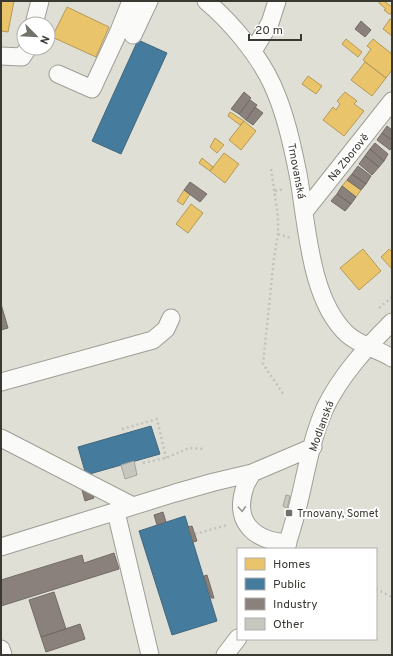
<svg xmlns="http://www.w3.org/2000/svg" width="393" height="656" viewBox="0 0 393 656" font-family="Overpass,sans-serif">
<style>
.homes{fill:#e9c46a;stroke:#b49a59}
.public{fill:#457b9d;stroke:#41677d}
.industry{fill:#8a817c;stroke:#726b66}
.building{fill:#c6c7bf;stroke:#a3a49c}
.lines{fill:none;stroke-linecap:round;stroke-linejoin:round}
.minor-casing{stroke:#9f9e96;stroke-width:19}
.path{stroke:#c2c1be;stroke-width:2.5;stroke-dasharray:2 3;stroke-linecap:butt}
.minor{stroke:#fafaf9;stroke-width:17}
.oneway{stroke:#9a9995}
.poi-dot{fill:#73726a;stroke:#fff;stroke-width:1.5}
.labels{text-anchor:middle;stroke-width:4;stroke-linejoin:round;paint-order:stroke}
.street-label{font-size:11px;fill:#393831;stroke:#fff}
.poi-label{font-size:11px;fill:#393831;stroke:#fff;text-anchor:start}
</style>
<rect width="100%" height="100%" fill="#e0dfd5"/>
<path class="homes" d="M1,1H14L8,32L1,31Z
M380,1H384L392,7L391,14H389L384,10L386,9L379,3Z
M67,7L109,27L96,57L52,37Z
M390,19L392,20V36L383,29Z
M346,39L362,52L358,57L342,44Z
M373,39L392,54V70L386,78L363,60L371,49L367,46Z
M365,62L386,78L372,96L351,80Z
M308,76L322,86L316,94L302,84Z
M345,92L357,101L354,104L364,111L344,136L323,120L333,107L336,110L340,104L337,101Z
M230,112L244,121L240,125L228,116Z
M244,121L256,131L241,150L229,140Z
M215,138L224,145L217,153L210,147Z
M224,153L239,164L225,183L210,171Z
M202,158L213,167L210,171L199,163Z
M347,180L361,190L356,197L342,186Z
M184,190L190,194L183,205L177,201Z
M191,204L203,213L188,233L176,224Z
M363,249L381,271L359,290L340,268Z
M389,249L391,251L392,250V269L381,257Z"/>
<path class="public" d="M138,40L167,53L121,154L92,141Z
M151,426L160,454L86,475L78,447Z
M185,516L217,621L172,635L139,531Z"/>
<path class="industry" d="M361,21L371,30L365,37L355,29Z
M244,92L251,98L239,114L231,109Z
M250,100L257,105L246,120L239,114Z
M255,107L263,113L253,125L246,120Z
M387,126L392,130V140L382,133Z
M382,133L392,140V147L390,150L377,140Z
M375,143L388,154L384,161L370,149Z
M370,149L384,161L379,167L365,156Z
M365,156L379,167L372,175L359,164Z
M358,166L371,176L366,184L352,174Z
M352,174L366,184L361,190L347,180Z
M190,182L207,194L200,202L184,190Z
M342,186L356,197L351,204L337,194Z
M337,194L351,204L345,211L331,201Z
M1,304L8,328L1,330Z
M88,488L91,490L94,498L85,501L82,490Z
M163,512L166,522L157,525L154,515Z
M192,526L197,541L193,542L188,527Z
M114,553L119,569L1,606V580L82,555L84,563Z
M207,575L214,598H211L204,576Z
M54,592L66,629L41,637L29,600Z
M80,624L85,639L46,652L41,637Z"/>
<path class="building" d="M134,461L137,475L125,479L121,465Z
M286,495L290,496L287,508L283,506Z"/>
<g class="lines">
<defs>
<path id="minor" d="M206,1C231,22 258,54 272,84C285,112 292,144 298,174C307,221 309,299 347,334C360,346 378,349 392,358
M34,24L40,1
M133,35L149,1
M253,51L270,23L277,1
M1,56L22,57L28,48
M58,74L92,89L119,31L131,1
M304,212L392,101
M1,382L153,340L166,329L171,318
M1,438L133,506
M252,473C250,478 246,482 245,487C233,522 254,541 288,543
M116,512L150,655
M1,547L175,493L214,482L252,473L313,447
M285,549C303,504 305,453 325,408C341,375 366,348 392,322
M1,649L3,655
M225,655L238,638"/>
</defs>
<use href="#minor" class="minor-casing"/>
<path class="path" d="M271,169L278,216V234L274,258L263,364L284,395
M275,191L284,189
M278,234L291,238
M379,308L392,297
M122,429L157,419L166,458
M143,463L166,458L189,448L203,449
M195,534L227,525
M376,589L392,597"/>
<use href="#minor" class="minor"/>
</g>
<defs><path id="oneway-chevron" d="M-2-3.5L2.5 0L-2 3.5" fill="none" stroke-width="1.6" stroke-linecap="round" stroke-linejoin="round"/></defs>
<use class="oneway" href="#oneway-chevron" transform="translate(242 509) rotate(87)"/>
<rect class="poi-dot" x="285" y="509" width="8" height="8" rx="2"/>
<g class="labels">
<g class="street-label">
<text transform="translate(348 157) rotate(-51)" y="4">Na Zborově</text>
<text transform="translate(297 171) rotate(79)" y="4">Trnovanská</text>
<text transform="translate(321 426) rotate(-70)" y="4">Modlanská</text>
</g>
<g class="poi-label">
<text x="297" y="517">Trnovany, Somet</text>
</g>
</g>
<rect width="393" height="656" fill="none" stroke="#393831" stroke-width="4"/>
<rect x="237" y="548" width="140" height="92" fill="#ffffff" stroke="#b0afad"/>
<rect x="245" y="558" width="20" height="12" fill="#e9c46a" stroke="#b0afad"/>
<text x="273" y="568" font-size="12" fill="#393831">Homes</text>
<rect x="245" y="578" width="20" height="12" fill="#457b9d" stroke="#b0afad"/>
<text x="273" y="588" font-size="12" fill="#393831">Public</text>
<rect x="245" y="598" width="20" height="12" fill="#8a817c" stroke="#b0afad"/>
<text x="273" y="608" font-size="12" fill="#393831">Industry</text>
<rect x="245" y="618" width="20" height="12" fill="#c6c7bf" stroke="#b0afad"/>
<text x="273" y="628" font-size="12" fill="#393831">Other</text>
<g transform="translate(36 36) rotate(114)"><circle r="19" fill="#ffffff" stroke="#b0afad"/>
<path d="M0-3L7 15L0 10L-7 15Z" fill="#73726a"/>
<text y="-6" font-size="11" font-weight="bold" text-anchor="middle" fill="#393831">N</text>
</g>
<path d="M249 34v6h52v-6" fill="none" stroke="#393831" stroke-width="2"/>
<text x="255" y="34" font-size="12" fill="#393831" stroke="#ffffff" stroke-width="3" paint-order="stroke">20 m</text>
</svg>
